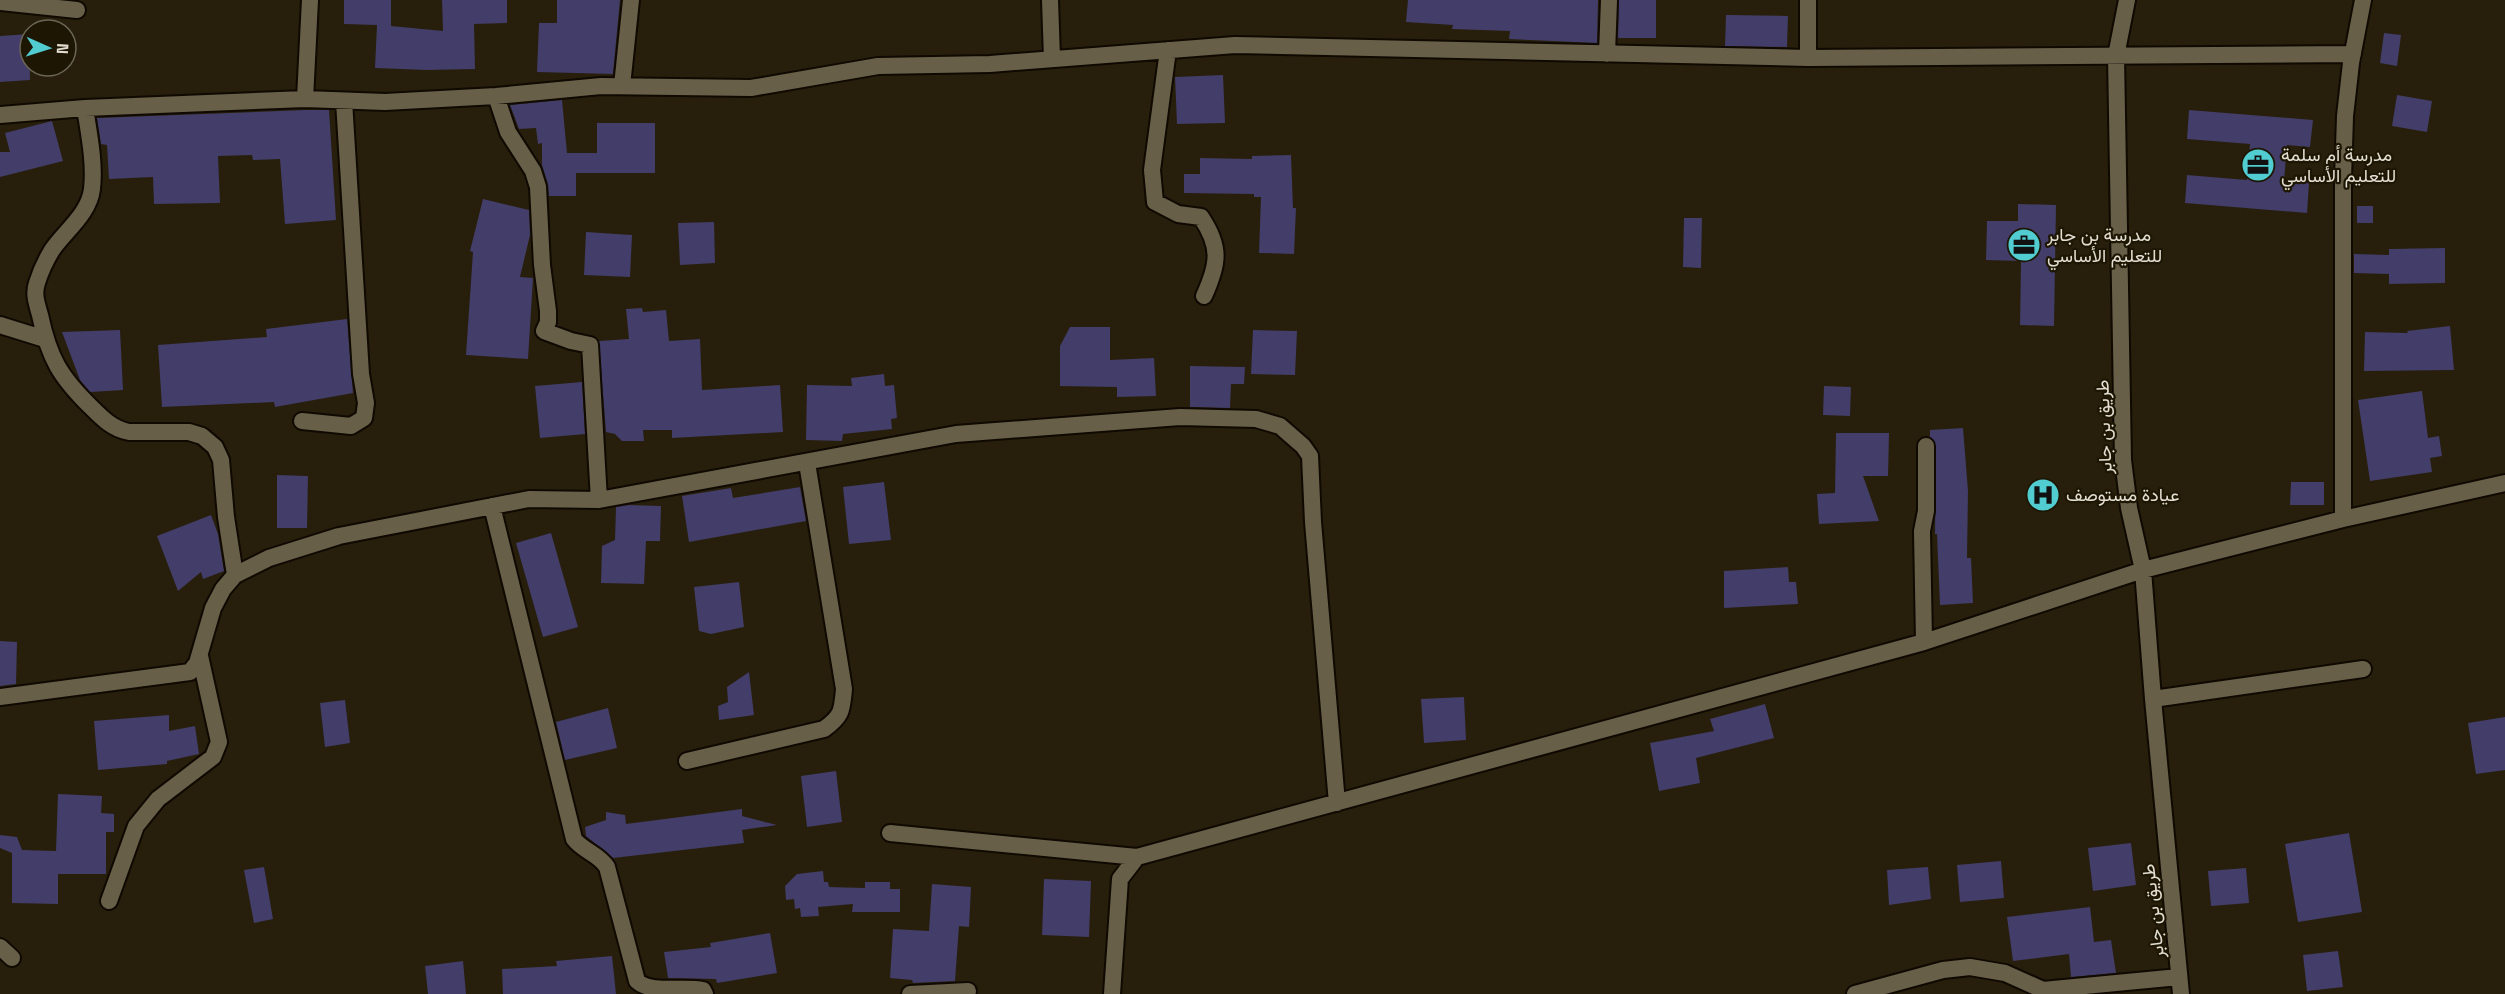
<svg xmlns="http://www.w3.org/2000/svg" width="2505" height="994" viewBox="0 0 2505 994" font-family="'Space Grotesk',Vazirmatn,sans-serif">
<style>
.building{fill:#423d69}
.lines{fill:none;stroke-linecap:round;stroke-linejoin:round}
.minor-casing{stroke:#100900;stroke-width:20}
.minor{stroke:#685f49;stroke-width:16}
.labels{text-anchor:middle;stroke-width:4.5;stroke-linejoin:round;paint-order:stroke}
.poi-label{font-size:18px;fill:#e3ded2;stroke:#1d1603;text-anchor:start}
.street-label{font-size:18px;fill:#e3ded2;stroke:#1d1603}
</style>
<rect width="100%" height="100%" fill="#271f0b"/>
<path class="building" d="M344,0H391V26L443,31L442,0H507V23L474,24L475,69L427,70L375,68L377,25L344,24Z
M557,0H620L613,74L537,72L539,23H557Z
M1408,0H1598L1597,43L1509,39L1510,31L1452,29L1453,25L1406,22Z
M1619,0H1656V38H1618Z
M1726,15L1788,16L1787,47L1725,46Z
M2384,33L2401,35L2397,66L2380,63Z
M29,34L30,80L0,82V36Z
M1223,75L1225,123L1177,124L1175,77Z
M2397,95L2432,101L2427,132L2392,126Z
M562,100L567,153H597V123H655V173H576V196H549L548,184L542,165V143L538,144L536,128L519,129L510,105Z
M305,110H329L336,220L285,224L280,159L253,160L252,155L218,156L220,203L154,204L153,177L109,179L107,145L101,144L97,118Z
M2189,110L2313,120L2310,147L2287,145L2284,181L2309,183L2307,213L2185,203L2187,175L2247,180L2250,144L2187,139Z
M52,121L63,161L0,177V152H10L5,133Z
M1291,155L1293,208H1296L1294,254L1259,253L1261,197H1254V194L1184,193V174H1200V158L1252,159V156Z
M483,199L529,210L530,235L520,277L533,278L528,359L466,355L473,252L470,251Z
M2018,204L2056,205L2054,326L2020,325L2021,261L1986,260L1987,221H2018Z
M2357,206H2373V223H2357Z
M1684,218H1702L1701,268L1683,267Z
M714,222L715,263L680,265L678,223Z
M586,232L632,235L630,277L584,275Z
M2445,248V283L2389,284V274L2354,273V254L2389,255V249Z
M642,308L643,312L666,310L669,341L700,339L702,390L780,385L783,432L672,438V430H643L644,441H622L615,434L606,432L599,341L629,339L626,309Z
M347,319L353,393L275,407L274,402L162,407L158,345L267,337L266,329Z
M2450,326L2454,370L2364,371L2365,332L2408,333L2407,331Z
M1070,327H1110V360L1154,358L1156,396L1117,397V387L1060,386V346Z
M120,330L123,390L90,392L80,380L62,332Z
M1253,330L1297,331L1295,375L1251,374Z
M1190,366L1245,367L1244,384H1231L1230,408L1190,407Z
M884,374L885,386L894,385L897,418L891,419L892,429L843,434L842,441L806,440L807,385L852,386L851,378Z
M582,382L585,434L540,438L535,386Z
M1824,386L1851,387L1850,416L1823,415Z
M2422,391L2428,438L2439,436L2442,456L2430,458L2432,472L2370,481L2358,400Z
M1963,428L1968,491L1967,558H1971L1973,603L1940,605L1937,534H1935L1936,446L1930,437V430Z
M1836,433H1889L1888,476H1863L1879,521L1819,524L1817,494L1835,493Z
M277,475L308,476L307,528H277Z
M884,482L891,540L849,544L843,487Z
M2291,482H2324V505H2290Z
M800,487L806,521L689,542L682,496L731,488L733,498Z
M629,505L661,506L660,541H646L644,584L601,583L602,546L615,540L616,507Z
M211,515L218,534L224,571L203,579L201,572L178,591L157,536Z
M551,533L578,627L543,637L516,543Z
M1788,567L1789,582H1796L1798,604L1724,608V571Z
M739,582L744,627L711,634L699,631L694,587Z
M0,641L17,642L16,684L0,686Z
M749,672L754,715L719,720L718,706L728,702L727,687Z
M1464,697L1466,740L1424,743L1421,699Z
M345,700L350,743L325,747L320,703Z
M1765,704L1774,738L1696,758L1700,783L1659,791L1650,743L1714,731L1710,719Z
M608,708L617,748L565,760L556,722Z
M169,715V731L195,726L199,754L167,761V764L98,770L94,721Z
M2505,717V770L2476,774L2468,723Z
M836,771L842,822L807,827L801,776Z
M58,794L102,796L101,813L114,814V832H106V874H58V904L12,903V853L0,848V835L17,837L22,850L56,851Z
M742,809V816L777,825L742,830L744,843L613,858L586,836L585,827L606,820V812L625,815L626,824Z
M2349,833L2362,912L2298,922L2285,844Z
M2131,843L2136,885L2093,891L2088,848Z
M2001,861L2004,898L1960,902L1957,865Z
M264,867L273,919L254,923L244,870Z
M1928,867L1931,899L1889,905L1887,870Z
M2246,868L2249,903L2211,906L2208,871Z
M823,871L824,882H828L829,887L865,888V882H890V889H900V912H852L853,904L818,907L819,916L801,917L800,908L795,909L794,899L786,900L785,886L797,874Z
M1044,879L1091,881L1089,937L1042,935Z
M932,884L971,887L969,927L959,926L955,981L913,983L912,980L890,978L893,929L929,931Z
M2090,907L2094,942L2111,940L2116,973L2071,977L2069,954L2013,961L2007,917Z
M770,933L777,973L717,983L716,979L668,978L664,952L711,947L710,943Z
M2338,951L2343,987L2307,991L2303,955Z
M612,956L616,994H503L502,969L557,966L556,961Z
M463,961L466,994H428L425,966Z"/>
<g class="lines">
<defs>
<path id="minor" d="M1050,0L1052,59
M1808,0V58
M2127,0L2116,56L2123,460L2129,508L2143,570L2153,699L2181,994
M0,2L77,10
M1168,50L1152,170L1155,202L1178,214L1201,217C1221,247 1219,263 1204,296
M1607,54L1609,0
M622,86L631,0
M496,96L508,132L533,171L538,187L542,265L548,311V322L544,331L571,341L590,345L599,500
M305,99L310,0
M85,108C89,134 95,163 92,189C89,214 65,231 52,250C46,260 40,273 37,283C33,294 37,304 40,315C49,358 60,377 92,408C103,419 113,429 129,432H189L202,436L215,447L221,460L226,517L235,575
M0,115L85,108L305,99L385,102L496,96L601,86L751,88L878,66L990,64L1235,45L1808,58L2353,54
M0,325L45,339
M302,421L351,426L364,418L366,403L361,374L344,101
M492,506L574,839C583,851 599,854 607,867L637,981C651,994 683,986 703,990L705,994
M2343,519V179L2345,116L2351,63L2363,0
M1924,642L1922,531L1926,511V446
M0,697L190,672L197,663L213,608L223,589L235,575L269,558L339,536L529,499L599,500L956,434L1180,417L1256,419L1280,426L1303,446L1310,456L1313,522L1337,803
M2153,699L2363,669
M687,761L824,729C842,716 842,711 844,689L807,463
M890,833L1137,857
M109,901L136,826L158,799L213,757L219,742L200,656
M0,947L12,958
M910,994L968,991
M1112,994L1120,879L1137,857L1924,642L2143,570L2343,519L2505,483
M1855,994L1943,970L1970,967L2005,973L2043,990L2179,977"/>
</defs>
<use href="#minor" class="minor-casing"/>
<use href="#minor" class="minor"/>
</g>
<defs>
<symbol id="office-disc" viewBox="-11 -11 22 22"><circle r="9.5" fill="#51ccd1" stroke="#1d1603"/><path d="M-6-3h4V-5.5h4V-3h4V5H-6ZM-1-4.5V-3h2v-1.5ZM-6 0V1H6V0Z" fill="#111"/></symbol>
<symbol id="hospital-disc" viewBox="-11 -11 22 22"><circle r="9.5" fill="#51ccd1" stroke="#1d1603"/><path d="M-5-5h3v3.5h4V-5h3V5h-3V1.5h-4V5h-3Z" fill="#111"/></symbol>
</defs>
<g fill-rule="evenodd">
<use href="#office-disc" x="2239" y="146" width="38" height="38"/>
<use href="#office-disc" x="2005" y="226" width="38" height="38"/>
<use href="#hospital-disc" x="2024" y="476" width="38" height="38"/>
</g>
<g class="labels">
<g class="poi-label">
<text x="2281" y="161">مدرسة أم سلمة<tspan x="2281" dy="21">للتعليم الأساسي</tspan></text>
<text x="2047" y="241">مدرسة بن جابر<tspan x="2047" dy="21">للتعليم الأساسي</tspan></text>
<text x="2066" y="501">عيادة مستوصف</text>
</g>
<g class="street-label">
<text transform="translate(2104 427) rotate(-92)" y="6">طريق بن جابر</text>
<text transform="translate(2153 911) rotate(-96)" y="6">طريق بن جابر</text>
</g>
</g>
<g transform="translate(48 48) rotate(93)"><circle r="28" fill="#1d1603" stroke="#6c6656" stroke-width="1.5"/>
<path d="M0-4.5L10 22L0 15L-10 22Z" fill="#51ccd1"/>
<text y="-9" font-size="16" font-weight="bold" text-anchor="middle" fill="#e3ded2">N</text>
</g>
</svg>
